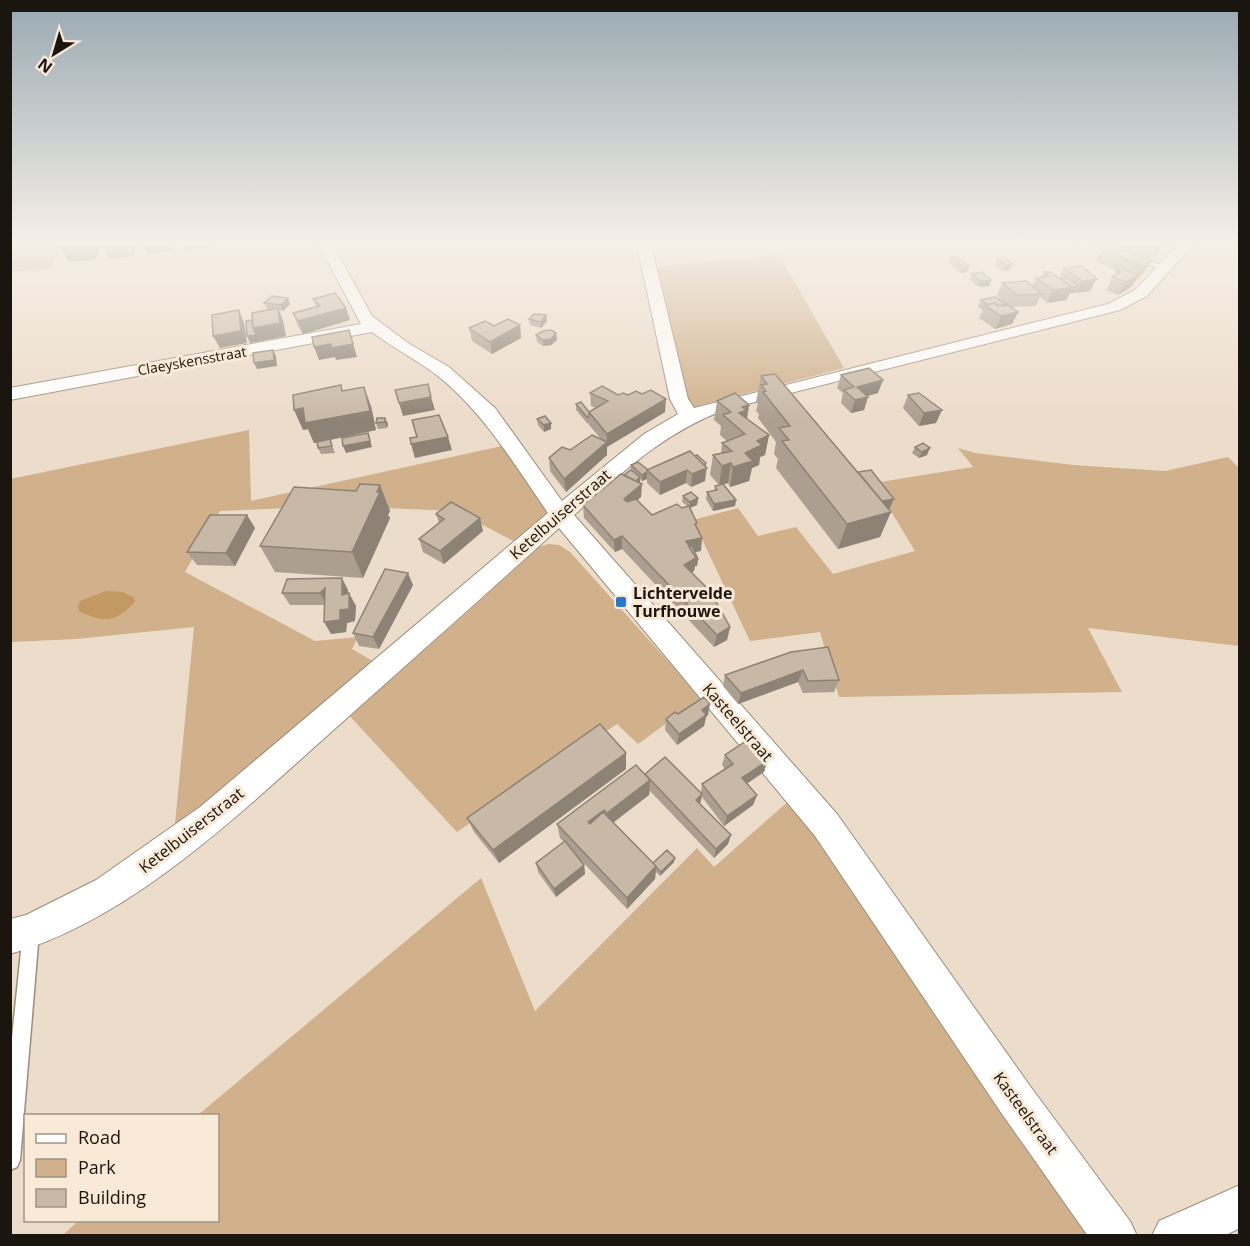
<svg xmlns="http://www.w3.org/2000/svg" width="1250" height="1246" viewBox="0 0 1250 1246" font-family="'Open Sans',sans-serif">
<style>
.green{fill:#d0b18c}
.water{fill:#c49862}
.lines{fill:none;stroke-linecap:round;stroke-linejoin:round}
.service-casing{stroke:#9b8c7b;stroke-width:3}
.minor-casing{stroke:#9b8c7b;stroke-width:2}
.service{fill:#fff;fill-rule:evenodd}
.minor{fill:#fff;fill-rule:evenodd}
.wall{fill:#ac9f90}
.shaded-wall{fill:#8c8275}
.building{fill:#c8b9a7;stroke:#8c8275;stroke-width:1.5}
.poi-dot{fill:#2a79c8;stroke:#f9e9d7;stroke-width:2}
.labels{text-anchor:middle;stroke-width:6;stroke-linejoin:round;paint-order:stroke}
.far-street-label{font-size:14px;fill:#1b150f;stroke:#f9e9d7}
.street-label{font-size:16px;fill:#1b150f;stroke:#f9e9d7}
.poi-label{font-size:16px;font-weight:bold;fill:#1b150f;stroke:#f9e9d7;text-anchor:start}
</style>
<rect width="100%" height="100%" fill="#ecdcca"/>
<path class="green" d="M11,245H62L50,268L11,272Z
M779,255L844,368L694,407L686,400L653,267Z
M249,430L251,501L502,446L552,514L517,543L456,511L337,506L220,511L185,572L315,641L358,637L352,649L378,664L174,834L194,627L76,639L11,642L10,479Z
M958,448L975,453L1073,465L1165,471L1228,457L1239,468V646L1088,628L1122,692L839,697L820,632L750,641L693,520L738,508L758,536L796,527L833,574L915,551L874,483L973,467Z
M549,544L559,545L570,552L701,698L638,744L617,724L457,832L346,712L537,547Z
M791,799L1095,1236H62L78,1221L218,1220V1116L198,1115L481,878L535,1011L697,848L714,867Z"/>
<path class="water" d="M106,591L123,592L134,598L135,602C114,623 107,623 80,612L78,607L80,601Z"/>
<g class="lines">
<defs>
<path id="service" d="M1074,245H1087L1118,255L1115,257Z
M1134,258L1167,266L1169,267L1165,269L1132,261V259Z
M31,924L37,926L39,932L20,1160L17,1167L10,1170V1057L23,932L25,926Z"/>
<path id="minor" d="M319,245H333L372,316L408,343L449,367L495,408L562,501L644,434L678,414L670,399L637,245H651L688,399L694,408L1108,304L1135,290L1178,245H1193L1147,296L1120,310L727,409C664,432 623,472 574,515L837,814L1030,1086L1130,1221L1137,1236H1088L1002,1114L815,836L559,528C483,597 406,665 329,734C238,815 130,920 10,954V919L26,915L96,880L200,807L548,513C514,464 484,413 438,376C417,360 393,348 372,332L10,400V388L361,324Z
M1240,1185V1228L1224,1236H1152L1159,1221Z"/>
</defs>
<use href="#service" class="service-casing"/>
<use href="#minor" class="minor-casing"/>
<use href="#service" class="service"/>
<use href="#minor" class="minor"/>
</g>
<path class="wall" d="M1114,245H1162L1157,254L1153,258L1133,254L1151,260L1144,272L1138,279H1137L1131,287L1118,295L1106,290L1116,270L1096,261L1102,249Z
M951,257H957L967,272L961,273L949,263Z
M997,259L1013,264L1010,270L1003,271L995,265Z
M1082,266L1090,291L1070,293L1066,300L1047,303L1040,297L1036,306L1011,307L997,296L1002,283L1032,286L1036,278L1042,277L1044,272L1059,278L1064,268Z
M972,274L991,280L989,286L979,287L970,280Z
M288,298L290,304L283,311L279,310L283,321L286,336L250,343L252,320L271,309H267L264,303Z
M313,299L346,308L350,320L303,334L298,326L293,313L316,307Z
M981,300L1007,305L1018,312L1012,324L995,329L979,318L983,310L978,307Z
M546,315L547,321L541,328L530,325L529,319Z
M520,325L521,338L492,354L472,341L469,328Z
M556,333L557,340L551,345L543,346L537,342L536,335Z
M841,375L878,393L867,396L864,410L851,413L841,403L843,393L837,388Z
M761,376L889,510L880,537L838,549L776,468L778,459L774,454L776,442L758,418L759,414L756,411L758,404L756,402Z
M341,385L343,391L371,406L376,430L330,440L335,453L321,454L318,448L317,443H314L308,429L303,430Z
M590,393L618,395L665,412L607,447V446V455L566,492L550,471L549,458L601,439L589,425V423L588,424L576,410V404L589,412L596,408L591,406Z
M908,395L936,423L919,426L903,408Z
M717,401L749,405L747,419L769,435L765,455L760,457L759,465L752,468L749,481L730,487L728,483L723,484L736,500L735,506L713,511L706,499L707,492L714,491L715,486L719,485L710,475L713,455L721,453L722,443L727,441L720,435L721,426L714,420Z
M385,418L388,424L387,428L378,429L376,423Z
M537,419L551,423V429L544,432L538,425Z
M915,447L927,455L919,458L912,453Z
M631,465L648,470L706,467L707,468L705,481L691,487L686,483L660,495L647,483V479L642,481L640,479L641,497L637,500L652,515L687,506L682,502L683,496L698,498L697,505L690,508L697,527L701,551L694,552L698,559L697,566H695L694,571L691,573L730,627L727,640L714,647L622,549L615,552L584,518L583,505L624,475L631,470Z
M380,485L390,511L388,515L390,518L363,578L275,572L260,546L356,491Z
M436,514L483,531L444,564L423,552L419,539L439,523Z
M255,528L235,566L197,565L187,552Z
M413,585L379,649L359,646L353,633Z
M348,590V593L356,606L355,621L347,623L346,632L331,634L325,605H290L282,593Z
M791,652L839,680L834,692L803,693L798,682L738,704L723,686L725,675Z
M678,714L708,715L706,717L704,726L677,745L665,730L666,719Z
M626,753V769L499,863L474,832L467,818Z
M725,755L767,761L764,772L747,783L757,795L753,805L724,826L702,797L700,804L728,844L714,858L650,791L649,795L613,823L653,863L675,858L674,862L660,876L656,872L655,879L627,909L578,857L584,865L585,874L556,897L538,872L536,863L564,842L560,838L557,824L645,774L701,792L702,784L725,769L722,765Z"/>
<path class="shaded-wall" d="M59,245H138L134,256L109,259L102,246L95,260L69,262Z
M142,245H174L172,252L147,254Z
M183,245H211V248L186,250Z
M1162,245L1157,254L1153,258L1160,246Z
M1151,260L1144,272L1138,279L1145,267Z
M1013,264L1010,270L1003,271L1006,265Z
M969,266L967,272L961,273L963,267Z
M1139,275L1131,287L1118,295L1126,282Z
M1097,279L1090,291L1076,293L1082,281Z
M991,280L989,286L979,287L981,281Z
M1078,286L1075,293H1070L1066,300L1047,303L1053,290Z
M288,298L290,304L283,311L281,305Z
M278,308L283,321L286,336L250,343L247,336L253,328Z
M346,308L350,320L303,334L298,321Z
M239,310L244,323L247,343L220,348L213,336Z
M1018,312L1012,324L995,329L1001,316Z
M546,315L547,321L541,328V322Z
M520,325L521,338L492,354L490,342Z
M349,330L357,357L336,360L335,357L319,360L314,347Z
M556,333L557,340L551,345L543,346V340Z
M273,350L276,356L277,366L257,369L254,363Z
M883,380L878,393L853,400L857,387Z
M364,387L371,406L376,430L330,440L335,453L330,440L314,443L308,429L303,430L294,410Z
M431,397L435,410L403,416L399,403Z
M868,397L864,410L851,413L855,400Z
M666,399L665,412L607,447V434Z
M749,405L746,424L739,413L742,407Z
M942,410L936,423L919,426L924,413Z
M385,418L388,424L387,428L385,422Z
M551,423V429L544,432V425Z
M368,433L372,447L346,453L343,446Z
M769,435L765,455L760,457L759,465L752,468L749,481L730,487L733,467L757,441Z
M448,437L452,450L415,458L411,444Z
M607,442V455L566,492L564,479Z
M930,448L927,455L919,458L922,452Z
M706,463L705,481L691,487L692,474L700,466Z
M731,463L728,483L719,486L722,466Z
M687,470L686,483L660,495V482Z
M647,472V479L642,481V475Z
M640,477V484H642L641,497L624,512V499L632,486Z
M380,485L390,511L388,515L390,518L363,578L352,552Z
M698,498L697,505L689,508L690,502Z
M894,499L888,512L879,502Z
M736,500L735,506L713,511L714,504Z
M891,512L880,537L838,549L847,524Z
M247,515L255,528L235,566L226,553Z
M480,518L483,531L444,564L440,551Z
M622,536V549L615,552L614,540Z
M702,538L701,551L688,553L686,541Z
M696,558L698,559L697,566H695L694,571L682,578L684,565Z
M408,573L413,585L379,649L373,637Z
M342,578L348,590V607L342,595Z
M325,588L327,605L320,593Z
M349,593L356,606L355,621L347,623L346,632L331,634L324,622L340,610Z
M730,627L727,640L714,647L717,635Z
M803,670L798,682L738,704L741,693Z
M710,704L708,715L706,717L704,726L677,745L679,734L702,710Z
M626,753V769L499,863L493,850Z
M767,761L764,772L739,789L742,778Z
M650,780L649,795L607,827V813Z
M702,794L700,804L696,800Z
M757,795L753,805L724,826L727,816Z
M604,810L605,825L589,836L588,822Z
M731,835L728,844L714,858L716,849Z
M675,858L674,862L660,876L661,872Z
M584,865L585,874L556,897L554,889Z
M656,866L655,879L627,909V898Z"/>
<path class="building" d="M1114,245H1121L1127,248L1122,250L1151,260L1145,267L1102,249Z
M951,257H957L969,266L963,267Z
M1004,258L1013,264L1006,265L997,259Z
M1082,266L1097,279L1082,281L1064,268Z
M1120,268L1139,275L1126,282L1112,277L1121,272L1116,270Z
M982,272L991,280L981,281L972,274Z
M1044,272H1050L1073,287L1053,290L1036,278L1049,276Z
M1067,278L1078,286L1072,287L1061,279Z
M1026,281L1042,294L1017,295L1002,283Z
M335,293L346,308L298,321L293,313L320,306L313,299Z
M272,296L288,298L281,305L264,303Z
M995,297L1008,305L999,306L994,303L988,305L981,300Z
M994,303L999,306L1006,304L1018,312L1001,316L985,306Z
M278,308L280,323L253,328L252,313Z
M239,310L241,331L213,336L212,315Z
M534,314L546,315L541,322L529,319Z
M508,319L520,325L490,342L469,328L485,321L494,326Z
M252,320L253,328L256,335L247,336L246,321Z
M349,330L353,344L331,348V344L314,347L312,337Z
M551,330L556,333L551,339L543,340L536,335L543,331Z
M273,350L274,360L254,363L253,353Z
M869,368L883,380L857,387L868,397L855,400L844,390L854,387L841,375Z
M775,374L891,512L847,524L782,441L789,440L779,428L790,426L763,392L766,391L761,385L767,384L761,376Z
M428,384L431,397L399,403L395,390Z
M341,385L342,391L364,387L370,411L305,423L303,408L294,410L293,395Z
M602,386L618,395L623,393L628,395L636,391L642,394L651,390L666,399L607,434L589,412L608,401L590,393Z
M735,393L749,405L742,407L747,410L739,413L769,435L757,441L762,445L745,453L753,461L733,467L731,463L722,466L713,455L732,451L722,443L745,434L723,415L731,412L717,401Z
M919,393L942,410L924,413L908,395Z
M581,402L589,412V416L587,417L576,404Z
M439,415L448,437L411,444L410,438L417,437L412,420Z
M545,416L551,423L544,425L537,419Z
M377,418H385V422L376,423Z
M368,433L370,441L343,446L342,438Z
M592,435L607,442L564,479L549,458L562,447L570,450Z
M330,439L332,446L318,448L317,442Z
M923,443L930,448L922,452L915,447Z
M690,451L707,468L692,474L687,470L660,482L647,470Z
M697,455L706,463L704,465L695,456Z
M638,462L648,470L647,472L642,475L631,465Z
M631,470L640,477L636,481L624,475Z
M871,470L894,499L882,501L858,472Z
M621,474L642,484L624,499L627,502L636,499L652,515L677,504L682,508L689,506L697,523L695,524L702,538L686,541L696,558L684,565L710,591L730,627L717,635L622,536L614,540L583,505Z
M360,484L380,485L377,492H380L352,552L260,546L294,487L356,491Z
M723,484L736,500L714,504L707,492L717,490L715,486Z
M691,492L698,498L690,502L683,496Z
M451,502L480,518L440,551L419,539L444,519L436,514Z
M210,515H247L226,553L187,552Z
M692,546L698,559L695,560L696,558L689,547Z
M385,569L408,573L373,637L353,633Z
M342,578V595L349,593V609L340,610V620L324,622L325,588L320,593H282L287,579Z
M828,647L839,680L808,681L803,670L741,693L725,675L791,652Z
M704,697L710,704L702,710L706,715L679,734L666,719L675,712L678,714Z
M600,724L626,753L493,850L467,818Z
M749,739L767,761L742,778L757,795L727,816L702,784L733,764L725,755Z
M665,757L702,794L696,800L731,835L716,849L645,774Z
M636,765L650,780L607,813L604,810L588,822L590,824L603,812L656,866L627,898L557,824Z
M565,841L584,865L554,889L536,863Z
M667,850L675,858L661,872L656,867V866L653,863Z"/>
<linearGradient id="sky" x2="0" y2="1"><stop stop-color="#99a9b2"/><stop offset="0.58" stop-color="#f6efe7"/><stop offset="1" stop-color="#f6efe7" stop-opacity="0"/></linearGradient>
<rect width="1250" height="420" fill="url(#sky)"/>
<rect class="poi-dot" x="615" y="596" width="12" height="12" rx="3"/>
<g class="labels">
<g class="far-street-label">
<text transform="translate(192 361) rotate(-10)" y="5">Claeyskensstraat</text>
</g>
<g class="street-label">
<text transform="translate(560 514) rotate(-41)" y="6">Ketelbuiserstraat</text>
<text transform="translate(738 722) rotate(49)" y="6">Kasteelstraat</text>
<text transform="translate(191 830) rotate(-38)" y="6">Ketelbuiserstraat</text>
<text transform="translate(1026 1113) rotate(54)" y="6">Kasteelstraat</text>
</g>
<g class="poi-label">
<text x="633" y="599">Lichtervelde<tspan x="633" dy="18">Turfhouwe</tspan></text>
</g>
</g>
<rect width="1250" height="1246" fill="none" stroke="#1b150f" stroke-width="24"/>
<rect x="24" y="1114" width="195" height="108" fill="#f9e9d7" stroke="#a09487" stroke-width="1.5"/>
<rect x="36" y="1134" width="30" height="9" fill="#ffffff" stroke="#a09487" stroke-width="1.5"/>
<text x="78" y="1144" font-size="18" fill="#1b150f">Road</text>
<rect x="36" y="1159" width="30" height="18" fill="#d0b18c" stroke="#a09487" stroke-width="1.5"/>
<text x="78" y="1174" font-size="18" fill="#1b150f">Park</text>
<rect x="36" y="1189" width="30" height="18" fill="#c8b9a7" stroke="#a09487" stroke-width="1.5"/>
<text x="78" y="1204" font-size="18" fill="#1b150f">Building</text>
<g transform="translate(54 54) rotate(217)" stroke="#f9e9d7" stroke-width="4.5" paint-order="stroke">
<path d="M0-4.5L10 22L0 15L-10 22Z" fill="#1b150f"/>
<text y="-9" font-size="16" font-weight="bold" text-anchor="middle" fill="#1b150f">N</text>
</g>
</svg>
